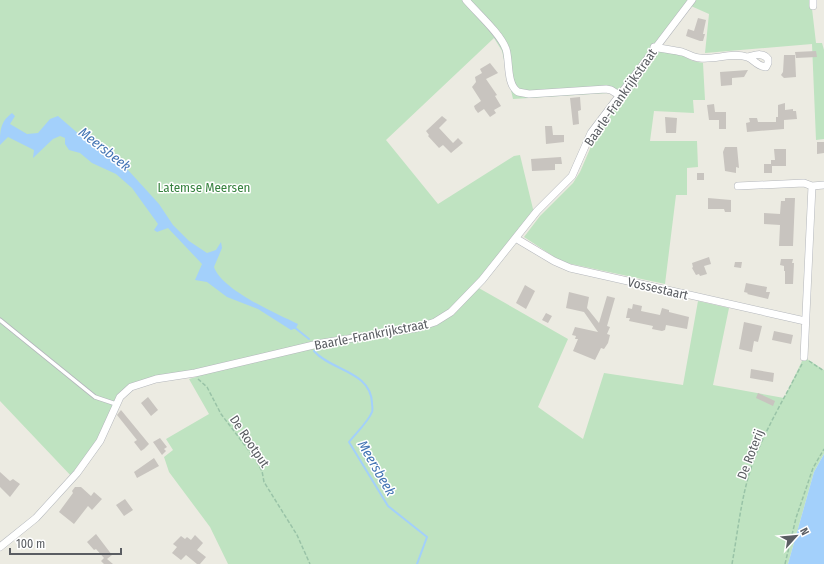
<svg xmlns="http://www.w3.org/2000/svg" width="824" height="564" viewBox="0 0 824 564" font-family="'Fira Sans Condensed',sans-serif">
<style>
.green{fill:#bfe3c1}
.water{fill:#a3d0fb}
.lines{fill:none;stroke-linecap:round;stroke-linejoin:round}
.stream{stroke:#a3d0fb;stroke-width:2}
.building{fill:#c8c4bf}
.service-casing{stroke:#b4b7bc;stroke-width:5}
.minor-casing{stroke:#b4b7bc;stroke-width:8}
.path{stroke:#99c3a7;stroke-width:1.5;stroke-dasharray:4 2;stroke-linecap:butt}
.service{stroke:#fff;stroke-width:3.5}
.minor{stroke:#fff;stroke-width:7}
.labels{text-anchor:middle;stroke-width:3;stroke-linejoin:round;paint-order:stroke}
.street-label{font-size:13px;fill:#5a5d62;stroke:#fff}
.park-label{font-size:13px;fill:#388340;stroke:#fff}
.water-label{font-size:14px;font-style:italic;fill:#4475b4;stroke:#fff}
</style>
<rect width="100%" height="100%" fill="#ecebe2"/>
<path class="green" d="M0,0H689L617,94L609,93L513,99L502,51L494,38L386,140L438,204L514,156L520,155L533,209L537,211L477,287L568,339L538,407L583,439L604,373L683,385L698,301L729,308L713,385L784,398L804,357L824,370V454L814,472L788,564H228L210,527L169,472L164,457L173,450L166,439L209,414L189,379L196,377L195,373L156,379L125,392L105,431L73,478L0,401Z
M696,0H811L816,43H822L824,50V139L816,140L812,44L705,53L709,14L691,6Z
M659,51L679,54L693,61L703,63L705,100H693L694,113L654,111L650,141H697L698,167L687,168V195H676L665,284L562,262L524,237L540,216L573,183L580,172L596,135L617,102L655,53Z"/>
<path class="water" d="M12,113L15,116L10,124L27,134L38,133L50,119L58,116L96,149L108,152L118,159L159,204L173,225L189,241L207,253L216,250L221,242L222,248L214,267C222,290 275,313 298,324L296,328L291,330L258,309L227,297L207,282L195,280L202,264L168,228L157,232L154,230L158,224L132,188L116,174L92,163L80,153L69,150L65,144V138L60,136L53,139L33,158L34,150L8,137L0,145C0,131 0,122 12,113Z
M824,454V564H788L814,472Z"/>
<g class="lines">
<path class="stream" d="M294,327L309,339
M314,351C331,371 371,371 372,403C372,405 373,409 372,412C368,422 356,433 349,442L388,506L427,537L417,564"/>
</g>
<path class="building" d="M698,18L706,20L703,34H705L703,41H700L686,36L688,29L694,31Z
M816,51L817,57L796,58L795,52Z
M784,55H795L796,77L784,78L781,75L783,72Z
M490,63L498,73L486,79L497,95L495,96L501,106L494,110L496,113L490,117L484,109L478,113L475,109L474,106L481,101L472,87L476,82L475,77L482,73L480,69Z
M748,70L744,77L732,78V85L721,86L720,72Z
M580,97L581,110L578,111L579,124L573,125L570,98Z
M785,103V110L793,109V111H796L797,119L784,120V129L747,132L746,123L750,122L749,118H757L758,122H776V117H778V105Z
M714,104L715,112H726V129H719V120H709L707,105Z
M442,116L447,120L439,128L453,143L458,138L463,143L451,153L443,145L439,148L428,136L429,135L426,131Z
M665,117L677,118L676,133H666Z
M545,126H552L553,135H564V142L546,144Z
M817,142H824V153L817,154Z
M725,147H737L739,168L736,167V173L725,171L723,152Z
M774,149H786V166H772V173H764V164H771V160H775Z
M561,157L562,164H555V170L532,171L531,159Z
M697,173H704V180H697Z
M708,198L731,200V212H725L724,209H708Z
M785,198H795L793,246H779L780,225L764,224V213L780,214L781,201H785Z
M709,257L711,264L704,266L707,274L700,276L699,274L696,275L692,268L693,267L692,263Z
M781,259H793L792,263H794L793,284H785V271H784V266L780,265Z
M735,262H742L741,268L734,267Z
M746,283L767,287L766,292H770L768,299L747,294L748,293L744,292Z
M525,285L535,291L526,309L516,303Z
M569,292L589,297L587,308L599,323L607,296L615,298L607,326L610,327L607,334L610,335L608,343L604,349L601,348L595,360L573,351L578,339H575L576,336L572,335L575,327L598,332L584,312L566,308Z
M633,304L642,306L641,311L660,315L662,308L669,310V312L689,317L687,329L666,325L665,330L662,331L652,329L653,326L629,321L630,318H626L628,308L632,309Z
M546,313L552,316L548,323L542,320Z
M744,322L762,326L758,342L754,341L752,352L739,349Z
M774,331L793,335L791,344L772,340Z
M751,369L774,373L773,382L750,378Z
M758,393L775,401L773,406L756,398Z
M148,397L158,410L151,416L141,403Z
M121,410L149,444L144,449L141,451L134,442L137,440L117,415Z
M160,438L167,447L164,449L166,451L162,455L153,442Z
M154,458L159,466L137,478L134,472Z
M0,472L10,481L13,479L20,484L10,497L0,487Z
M75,487H81L91,496L94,492L102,499L92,510L88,506L74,524L59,512L73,493L72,491Z
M125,499L133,510L124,516L116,505Z
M96,534L112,555L107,559L113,564H104L101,561L104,558L96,549L94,550L87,542Z
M195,535L203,543L197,550L206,557L200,564H197L186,555L181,560L172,553L177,547L173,544L181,536L185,539L187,537L191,540Z"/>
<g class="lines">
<defs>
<path id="service" d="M0,320L95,397L116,404"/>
<path id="minor" d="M466,0C477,13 500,33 506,49C510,61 506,84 518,92L529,94L606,89L611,90L619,95
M813,0V6
M654,47C663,49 673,50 682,52C689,54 693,58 700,58C715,60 732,52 747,57C754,59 756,66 766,67L768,63V59C762,52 756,55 748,57
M738,186L804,183L812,186
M517,239L554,261L570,268L805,321
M804,357L812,186L824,185
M0,547L36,518L77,473L100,441L120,397L131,387L156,379L195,373L322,343L417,328L435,322L451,312L482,280L537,211L572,176L591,133L692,0"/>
</defs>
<use href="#service" class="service-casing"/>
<use href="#minor" class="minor-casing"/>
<path class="path" d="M809,361L824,371
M198,379L207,387L221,414L256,460L262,471L264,482L297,535L310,564
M732,564C738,531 741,497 752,465C765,430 785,397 802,364
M785,564L796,518L813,468L824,449"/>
<use href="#service" class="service"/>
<use href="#minor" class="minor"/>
</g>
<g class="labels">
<g class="street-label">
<text transform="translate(620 97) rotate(-55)" y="5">Baarle-Frankrijkstraat</text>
<text transform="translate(658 288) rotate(13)" y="5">Vossestaart</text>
<text transform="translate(371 334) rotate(-11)" y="5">Baarle-Frankrijkstraat</text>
<text transform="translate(250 441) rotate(56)" y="5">De Rootput</text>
<text transform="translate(750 454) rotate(-69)" y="5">De Roterij</text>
</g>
<g class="park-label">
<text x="204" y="192">Latemse Meersen</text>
</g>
<g class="water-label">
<text transform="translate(105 149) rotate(38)" y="5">Meersbeek</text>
<text transform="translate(377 468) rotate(60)" y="5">Meersbeek</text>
</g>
</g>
<g transform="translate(796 536) rotate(63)" stroke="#ffffff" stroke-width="3" paint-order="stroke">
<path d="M0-3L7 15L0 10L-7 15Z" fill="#5a5d62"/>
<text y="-6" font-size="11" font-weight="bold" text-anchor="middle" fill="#5a5d62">N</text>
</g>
<path d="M10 548v6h111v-6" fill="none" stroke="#5a5d62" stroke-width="2"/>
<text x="16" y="548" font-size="12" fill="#5a5d62" stroke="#ffffff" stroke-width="3" paint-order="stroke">100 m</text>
</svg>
